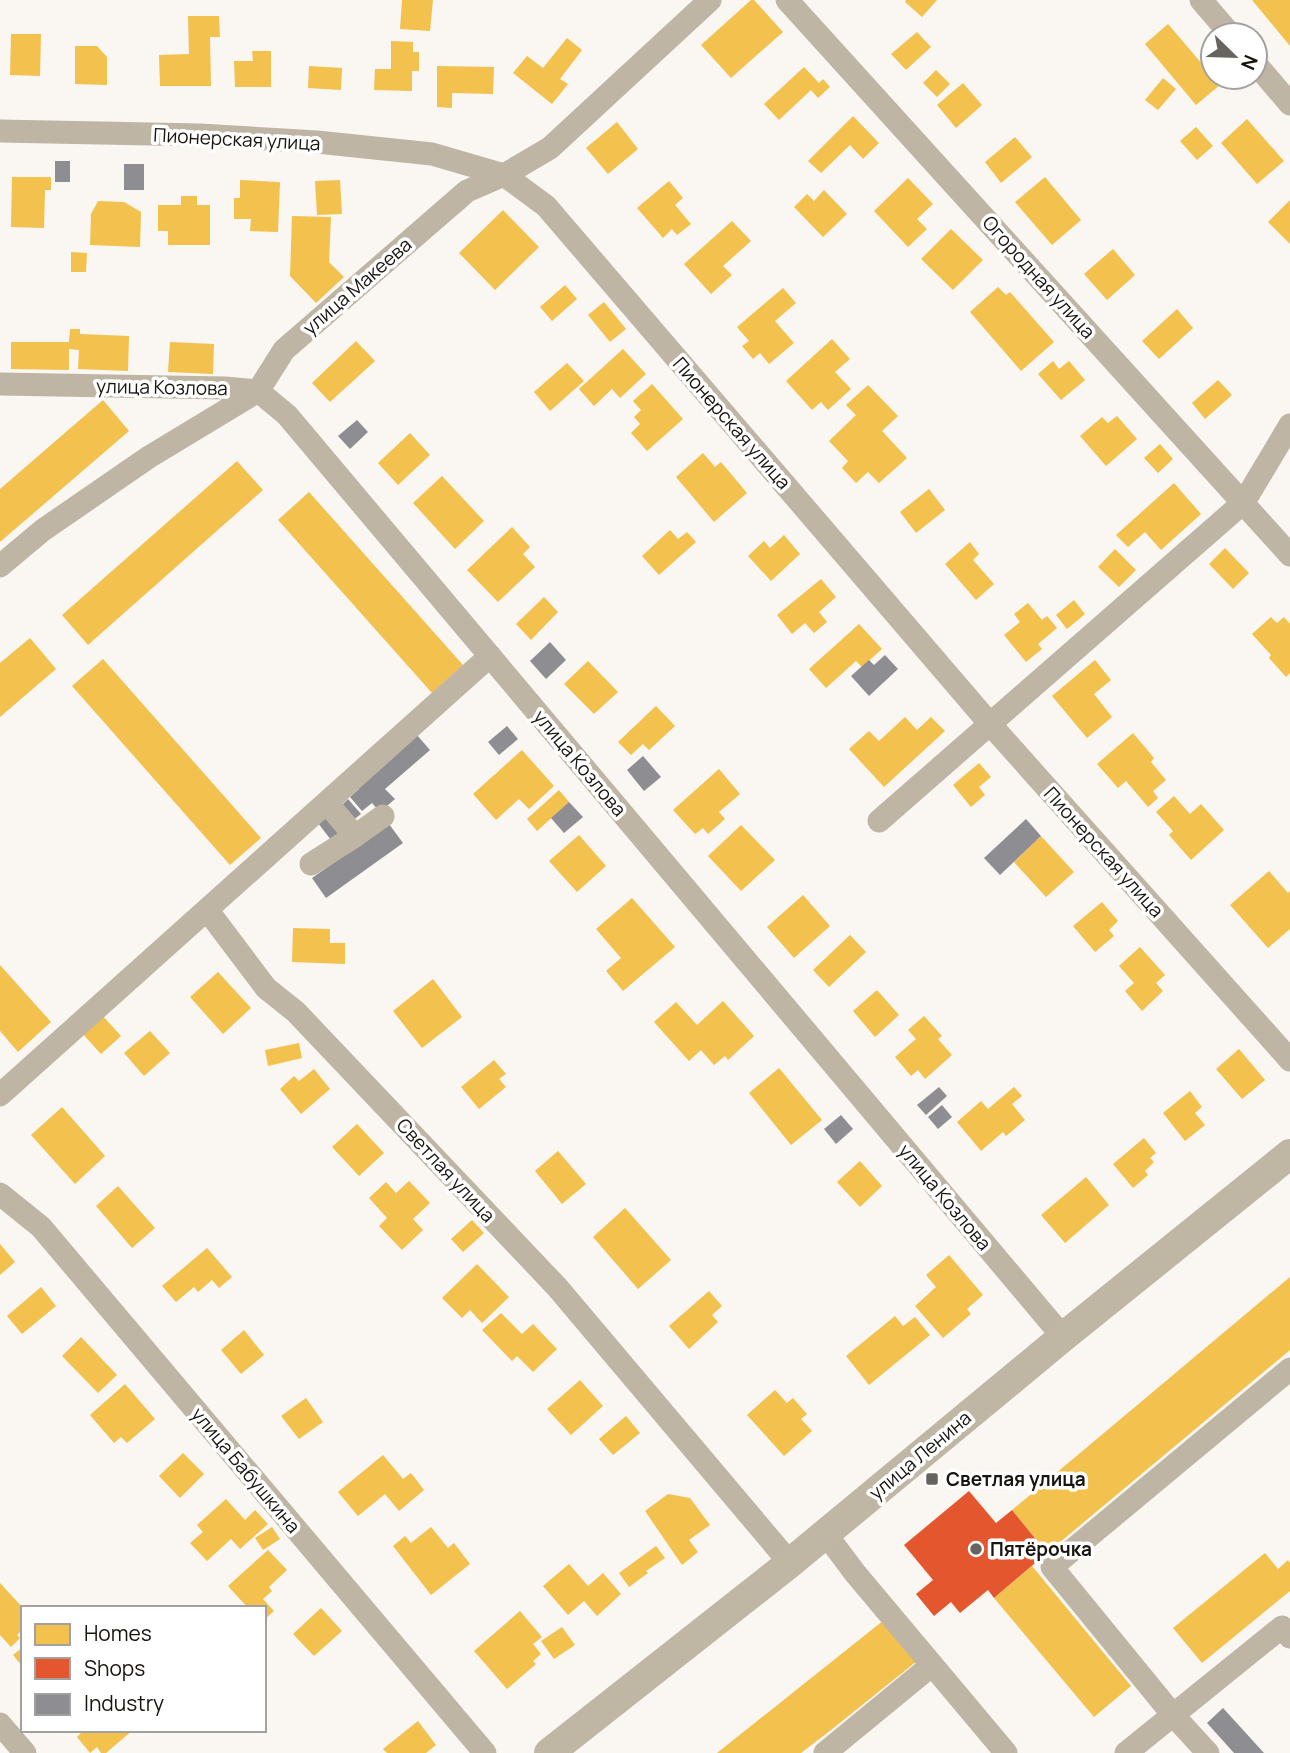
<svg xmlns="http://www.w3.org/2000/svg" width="1290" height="1753" font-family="Manrope,sans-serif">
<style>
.homes{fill:#f2c14e}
.shops{fill:#e4572e}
.industry{fill:#8d8d92}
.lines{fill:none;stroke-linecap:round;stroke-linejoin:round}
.minor{stroke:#bfb5a4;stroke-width:23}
.major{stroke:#bfb6a4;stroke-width:30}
.poi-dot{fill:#67645f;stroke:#fff;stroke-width:2.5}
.labels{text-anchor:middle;stroke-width:7;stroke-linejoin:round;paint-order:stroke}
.street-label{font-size:19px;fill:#181511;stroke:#fff}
.poi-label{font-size:19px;font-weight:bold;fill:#181511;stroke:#fff;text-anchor:start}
</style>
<rect width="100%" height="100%" fill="#faf6f1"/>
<g class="homes">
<polygon points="402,0 433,0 430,31 400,29"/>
<polygon points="751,0 754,0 783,32 731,78 701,45"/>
<polygon points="906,0 937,0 922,17 905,2"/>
<polygon points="1252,0 1290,0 1290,46"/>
<polygon points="188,16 219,16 220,37 210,37 211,86 160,86 159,55 189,54"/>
<polygon points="1168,24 1220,85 1196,105 1145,44"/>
<polygon points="917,32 931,47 906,70 891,54"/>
<polygon points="11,34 41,34 40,76 10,75"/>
<polygon points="567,38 582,50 560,79 568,84 552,104 513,73 527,56 543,68"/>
<polygon points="391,41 413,42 413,52 419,52 419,71 412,71 412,91 374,90 375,69 391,69"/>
<polygon points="75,46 97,46 107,57 107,85 75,84"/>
<polygon points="252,51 271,51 271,87 235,87 234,61 253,61"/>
<polygon points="309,66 342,68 341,90 308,88"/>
<polygon points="437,66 494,67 493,94 452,93 452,108 437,107"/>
<polygon points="804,67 819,83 823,79 830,87 818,98 811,90 779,120 764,104"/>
<polygon points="936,70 950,84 937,97 923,83"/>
<polygon points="1163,78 1176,89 1158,110 1145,100"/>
<polygon points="963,83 982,105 956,128 937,105"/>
<polygon points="853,116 879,143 863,159 850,145 821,173 808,161"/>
<polygon points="1247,119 1284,161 1257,184 1221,143"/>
<polygon points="617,122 638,149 608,174 586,148"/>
<polygon points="1196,127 1213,146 1197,160 1180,141"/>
<polygon points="1015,137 1032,157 1001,183 985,162"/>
<polygon points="12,177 51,177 51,190 45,190 44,228 11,227"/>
<polygon points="1045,177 1081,220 1052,245 1015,202"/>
<polygon points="908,178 933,204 917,219 927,229 908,247 874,211"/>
<polygon points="240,180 280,182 278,232 250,231 251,219 234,219 234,198 240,198"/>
<polygon points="340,180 342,214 317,215 315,181"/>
<polygon points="669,181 683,198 675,205 691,224 677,235 672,229 663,238 637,208"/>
<polygon points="824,190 847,214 823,237 794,207 807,194 814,201"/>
<polygon points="181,196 197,196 197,205 210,205 210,245 168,245 168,231 158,231 158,205 181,205"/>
<polygon points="1290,200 1290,244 1268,222"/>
<polygon points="98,201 124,202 141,212 140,247 90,245 91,214"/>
<polygon points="503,210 539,247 495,290 459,253"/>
<polygon points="292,216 331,217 329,262 344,277 316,303 290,276"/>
<polygon points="732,221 751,241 723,266 732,275 711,294 684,264"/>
<polygon points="951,229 983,260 953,290 921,259"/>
<polygon points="1113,249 1135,275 1107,300 1084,274"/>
<polygon points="71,252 87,253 86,272 71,272"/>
<polygon points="565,285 577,299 552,321 540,307"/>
<polygon points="998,287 1006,295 1010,292 1054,342 1021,371 970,312"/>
<polygon points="783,288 796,303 775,321 794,343 769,364 760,353 753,359 742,346 749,341 737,327"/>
<polygon points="604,302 626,329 610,342 588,315"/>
<polygon points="1177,309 1193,328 1159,359 1142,341"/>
<polygon points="70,329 80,329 80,334 129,336 128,371 78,369 79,350 69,349 69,370 11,369 11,342 69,342"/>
<polygon points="832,339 850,359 835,372 851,389 828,410 821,402 812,410 786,381"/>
<polygon points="356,341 375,361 330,402 312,383"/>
<polygon points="170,342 214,344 213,374 168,372"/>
<polygon points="623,349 646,374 620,398 612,389 594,406 579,389"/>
<polygon points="1053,361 1059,369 1069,361 1085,380 1061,400 1038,374"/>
<polygon points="567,363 584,381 550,411 534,392"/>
<polygon points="1218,380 1232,395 1205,419 1192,403"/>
<polygon points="652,384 683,419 647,451 631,433 640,424 634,417 641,410 633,401"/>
<polygon points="868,385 898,416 882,431 907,458 879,483 868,472 856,483 842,468 848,461 829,441 856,415 846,405"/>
<polygon points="103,400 129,431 0,542 0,489"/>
<polygon points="1117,416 1137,439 1106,466 1080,436 1102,417 1108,423"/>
<polygon points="410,433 430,455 398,485 378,463"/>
<polygon points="1160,444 1173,459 1158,473 1144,458"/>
<polygon points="703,453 715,467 721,462 747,493 714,522 676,477"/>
<polygon points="237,461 263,490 88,645 62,615"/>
<polygon points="442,476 484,521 455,549 413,503"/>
<polygon points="1174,483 1201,514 1161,550 1145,532 1128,547 1116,535"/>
<polygon points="929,489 945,510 916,533 900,512"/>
<polygon points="309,492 463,665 432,693 278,520"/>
<polygon points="512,527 530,547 523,554 535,567 498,602 467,570"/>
<polygon points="670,530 678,539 687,532 696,542 659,575 642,556"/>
<polygon points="784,535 800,554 771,581 748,556 764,541 770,548"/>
<polygon points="970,542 979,554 973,560 994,584 976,600 945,564"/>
<polygon points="1225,548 1249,573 1233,589 1209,564"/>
<polygon points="1115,549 1136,570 1119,587 1098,567"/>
<polygon points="821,579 836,597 819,612 827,622 814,633 805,623 792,634 777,615"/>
<polygon points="544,597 558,612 531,640 516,624"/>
<polygon points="1074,600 1085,614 1067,629 1056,615"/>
<polygon points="1028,603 1042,620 1047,616 1057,628 1038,644 1042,649 1026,662 1004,635 1020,622 1014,614"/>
<polygon points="1271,617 1277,623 1284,617 1290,624 1290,673 1286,677 1269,658 1271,655 1252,634"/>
<polygon points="859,624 882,649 862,667 856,661 826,688 809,669"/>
<polygon points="30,638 56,669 0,717 0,663"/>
<polygon points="103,659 261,838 230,865 72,686"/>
<polygon points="1095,660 1111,680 1094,694 1112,717 1087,738 1052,696"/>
<polygon points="588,661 618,692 594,714 564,684"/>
<polygon points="656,706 675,726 649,750 643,744 631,755 618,742"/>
<polygon points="905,717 917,730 931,717 945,731 884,787 849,749 869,731 879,741"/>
<polygon points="1133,733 1154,758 1151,762 1166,780 1153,791 1158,798 1148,807 1126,781 1118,788 1097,764"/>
<polygon points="522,750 554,786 529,809 519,799 496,820 473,794"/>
<polygon points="979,763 991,777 979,787 985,795 971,807 953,785"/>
<polygon points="719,769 740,794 719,812 725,819 708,834 703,828 695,834 673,810"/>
<polygon points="559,790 569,802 537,831 527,819"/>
<polygon points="1174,796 1190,814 1201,804 1224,830 1191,860 1169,835 1173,831 1156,812"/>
<polygon points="741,825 775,860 741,891 708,856"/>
<polygon points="579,835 606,866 577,892 549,861"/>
<polygon points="1041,836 1074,872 1046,897 1014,862"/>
<polygon points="1269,871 1288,893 1290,891 1290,929 1268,948 1230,905"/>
<polygon points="803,895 830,926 794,958 767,927"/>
<polygon points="632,898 675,947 623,991 606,971 621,958 596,929"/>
<polygon points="1102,902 1118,921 1109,930 1114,936 1095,952 1073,926"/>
<polygon points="293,928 330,929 330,943 345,943 345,964 292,962"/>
<polygon points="850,935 866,952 829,987 813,970"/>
<polygon points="1140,947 1165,975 1156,983 1163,991 1142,1011 1125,991 1134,983 1119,966"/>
<polygon points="0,965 51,1022 18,1052 0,1031"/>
<polygon points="218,972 251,1008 223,1034 190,997"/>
<polygon points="433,979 462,1017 422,1048 393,1011"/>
<polygon points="877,990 899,1015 875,1037 853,1011"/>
<polygon points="723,1001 754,1036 728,1060 725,1056 714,1065 701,1050 689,1061 654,1022 676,1002 697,1025"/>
<polygon points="102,1015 121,1036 101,1054 81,1032"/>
<polygon points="924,1016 942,1036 938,1039 952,1055 925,1079 918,1070 911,1076 895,1057 916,1039 908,1030"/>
<polygon points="150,1031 170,1053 144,1076 124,1053"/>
<polygon points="299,1043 302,1058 268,1066 265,1050"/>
<polygon points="1239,1049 1265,1080 1242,1099 1216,1069"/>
<polygon points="494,1060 506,1074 499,1079 506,1087 479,1109 461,1087"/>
<polygon points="779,1068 822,1120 791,1145 749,1093"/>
<polygon points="314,1069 330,1089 301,1114 280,1089 294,1076 299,1081"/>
<polygon points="1014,1087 1022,1096 1012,1104 1025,1120 1006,1136 1003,1132 981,1151 957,1122 981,1101 988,1109"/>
<polygon points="1190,1091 1202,1107 1195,1113 1205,1125 1185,1141 1163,1113"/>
<polygon points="62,1107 105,1156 75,1184 31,1135"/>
<polygon points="357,1124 384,1153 359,1176 332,1147"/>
<polygon points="1144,1138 1156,1153 1150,1158 1154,1162 1145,1171 1148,1175 1133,1188 1113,1164"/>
<polygon points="558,1151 586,1184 562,1204 535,1171"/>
<polygon points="860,1161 882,1186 860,1207 837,1182"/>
<polygon points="1086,1177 1109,1205 1065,1243 1041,1215"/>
<polygon points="409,1181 430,1203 413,1219 423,1230 402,1250 379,1226 387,1218 369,1198 386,1182 396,1193"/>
<polygon points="118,1186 155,1228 132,1248 96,1206"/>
<polygon points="625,1208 671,1260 638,1289 593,1237"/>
<polygon points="472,1220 484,1233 463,1252 451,1239"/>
<polygon points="0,1244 15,1262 0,1275"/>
<polygon points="207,1248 232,1277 219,1288 212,1280 198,1292 194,1287 176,1302 162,1286"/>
<polygon points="949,1255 983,1295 967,1309 971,1314 943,1338 915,1306 936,1287 926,1275"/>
<polygon points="477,1264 509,1297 482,1323 470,1310 462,1318 442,1298"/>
<polygon points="1290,1277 1290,1350 1047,1553 1012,1510"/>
<polygon points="41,1287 56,1306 22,1334 7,1316"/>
<polygon points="709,1291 722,1306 712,1315 718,1322 689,1349 669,1326"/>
<polygon points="501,1313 522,1334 533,1324 557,1349 533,1372 517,1356 512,1361 482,1330"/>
<polygon points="895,1316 903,1326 915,1317 930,1335 869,1385 846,1356"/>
<polygon points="244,1330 264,1355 241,1374 221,1350"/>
<polygon points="81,1337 117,1375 98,1393 62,1356"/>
<polygon points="580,1380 603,1406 571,1435 547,1409"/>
<polygon points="125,1384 155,1419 127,1443 121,1437 114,1443 90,1415"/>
<polygon points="775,1390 787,1403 793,1398 807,1414 801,1419 812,1431 784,1456 747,1415"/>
<polygon points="306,1398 323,1422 299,1439 281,1416"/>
<polygon points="626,1416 640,1433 613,1455 599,1439"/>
<polygon points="183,1453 204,1474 180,1498 159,1476"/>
<polygon points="383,1455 403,1479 411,1473 424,1490 399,1511 385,1494 358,1516 338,1492"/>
<polygon points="668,1494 690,1498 710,1525 689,1540 698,1552 682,1565 645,1511"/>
<polygon points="226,1499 245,1520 255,1510 268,1524 240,1549 231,1539 207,1561 190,1543 203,1532 197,1525"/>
<polygon points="272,1527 280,1539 263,1550 255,1538"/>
<polygon points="431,1527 448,1548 454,1543 470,1564 431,1595 393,1546 405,1536 411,1543"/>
<polygon points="656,1546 665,1558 646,1571 648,1573 629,1587 619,1573"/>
<polygon points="268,1550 287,1570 269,1587 272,1591 263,1599 274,1611 264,1620 264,1608 248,1608 228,1586"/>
<polygon points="1265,1553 1278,1569 1288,1560 1290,1563 1290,1591 1202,1663 1173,1628"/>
<polygon points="569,1564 588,1586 603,1573 621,1594 597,1616 584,1601 568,1615 543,1586"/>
<polygon points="1032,1566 1131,1686 1094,1717 994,1598"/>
<polygon points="0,1583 23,1608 23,1629 17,1635 20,1638 11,1647 0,1635"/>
<polygon points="321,1608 342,1631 314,1656 293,1634"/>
<polygon points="520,1611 542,1637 533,1644 541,1654 533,1661 536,1664 507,1689 474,1651"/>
<polygon points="884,1620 917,1661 831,1730 801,1753 717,1753"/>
<polygon points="562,1627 575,1645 554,1659 541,1641"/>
<polygon points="23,1647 23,1667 13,1655"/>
<polygon points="418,1721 436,1745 426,1753 387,1753 383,1749"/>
<polygon points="78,1730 133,1730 106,1753 101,1753 97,1747 90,1753 77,1737 81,1733"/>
</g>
<polygon class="shops" points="969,1491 996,1523 1012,1510 1047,1553 994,1598 988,1590 960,1613 951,1602 934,1616 916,1594 933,1580 904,1545"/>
<g class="industry">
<rect x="55" y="161" width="15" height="21"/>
<rect x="124" y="164" width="20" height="26"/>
<polygon points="357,420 368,432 350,449 338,436"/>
<polygon points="550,642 566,660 546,679 530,661"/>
<polygon points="885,655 898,669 869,696 851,676 869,660 874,665"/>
<polygon points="507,726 518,739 499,755 488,742"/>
<polygon points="416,734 430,750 385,789 395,799 380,812 372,803 362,811 350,797 359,789 357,786"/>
<polygon points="643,756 661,777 644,791 627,770"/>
<polygon points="348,799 361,814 352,821 340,807"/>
<polygon points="569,802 583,817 564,833 551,818"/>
<polygon points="328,815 341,831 331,840 318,823"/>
<polygon points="1026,819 1041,836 1000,875 984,858"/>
<polygon points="389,824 403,843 326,898 312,878"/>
<polygon points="939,1087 947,1096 926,1115 917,1105"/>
<polygon points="942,1105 952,1117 938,1129 928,1117"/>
<polygon points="841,1115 853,1129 836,1144 824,1129"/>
<polygon points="1223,1708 1264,1753 1234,1753 1207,1723"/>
</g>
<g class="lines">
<g class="minor">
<polyline points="787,0 1290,555"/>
<polyline points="1201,0 1231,35"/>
<polyline points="1255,63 1290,104"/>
<polyline points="0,131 200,135 317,142 432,154 504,175 546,206 990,724 1290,1060"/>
<polyline points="0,384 225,388 258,391 287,415 1063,1337"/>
<polyline points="0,566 43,530 149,457 258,391 284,350 467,191 504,175 550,148 710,0"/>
<polyline points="327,803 355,836 383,816"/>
<polyline points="879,821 1244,502 1290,425"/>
<polyline points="311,864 355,836"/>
<polyline points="208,911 266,988 296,1012 557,1287 790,1563"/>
<polyline points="0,1095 490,656"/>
<polyline points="0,1194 41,1227 485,1753"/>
<polyline points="825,1533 855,1573 1006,1753"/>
<polyline points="0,1724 25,1753"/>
<polyline points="825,1753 932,1665"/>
<polyline points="1126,1753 1282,1627 1290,1637"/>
<polyline points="1208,1753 1173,1715 1052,1567 1290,1369"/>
</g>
<polyline class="major" points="549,1753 790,1563 1063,1337 1290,1154"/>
</g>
<g class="poi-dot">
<rect x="925" y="1472" width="14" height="14" rx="3.5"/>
<circle cx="976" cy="1549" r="7"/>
</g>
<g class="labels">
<g class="street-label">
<text transform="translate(237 139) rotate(3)" y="7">Пионерская улица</text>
<text transform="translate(1039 277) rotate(48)" y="7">Огородная улица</text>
<text transform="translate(357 286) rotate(-41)" y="7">улица Макеева</text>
<text transform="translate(162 387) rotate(1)" y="7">улица Козлова</text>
<text transform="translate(732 423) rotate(49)" y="7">Пионерская улица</text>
<text transform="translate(580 763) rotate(50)" y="7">улица Козлова</text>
<text transform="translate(1104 852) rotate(48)" y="7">Пионерская улица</text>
<text transform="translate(446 1170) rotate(47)" y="7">Светлая улица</text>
<text transform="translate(945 1197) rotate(50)" y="7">улица Козлова</text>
<text transform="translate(920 1455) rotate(-40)" y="7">улица Ленина</text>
<text transform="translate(246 1470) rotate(50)" y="7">улица Бабушкина</text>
</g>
<g class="poi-label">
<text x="946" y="1486">Светлая улица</text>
<text x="990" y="1556">Пятёрочка</text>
</g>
</g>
<rect x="21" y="1606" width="245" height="126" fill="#ffffff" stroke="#a3a1a0" stroke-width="2"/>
<rect x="35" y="1624" width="35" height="21" fill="#f2c14e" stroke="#a3a1a0" stroke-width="2"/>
<text x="84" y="1641" font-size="21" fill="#181511">Homes</text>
<rect x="35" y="1658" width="35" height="21" fill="#e4572e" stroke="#a3a1a0" stroke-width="2"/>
<text x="84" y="1676" font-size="21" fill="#181511">Shops</text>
<rect x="35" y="1694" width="35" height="21" fill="#8d8d92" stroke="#a3a1a0" stroke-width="2"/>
<text x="84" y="1711" font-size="21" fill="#181511">Industry</text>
<g transform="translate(1234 56) rotate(113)"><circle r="33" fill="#ffffff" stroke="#a3a1a0" stroke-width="2"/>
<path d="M0-5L12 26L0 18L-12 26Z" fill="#67645f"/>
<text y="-10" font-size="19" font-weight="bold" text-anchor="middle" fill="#181511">N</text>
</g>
</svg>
